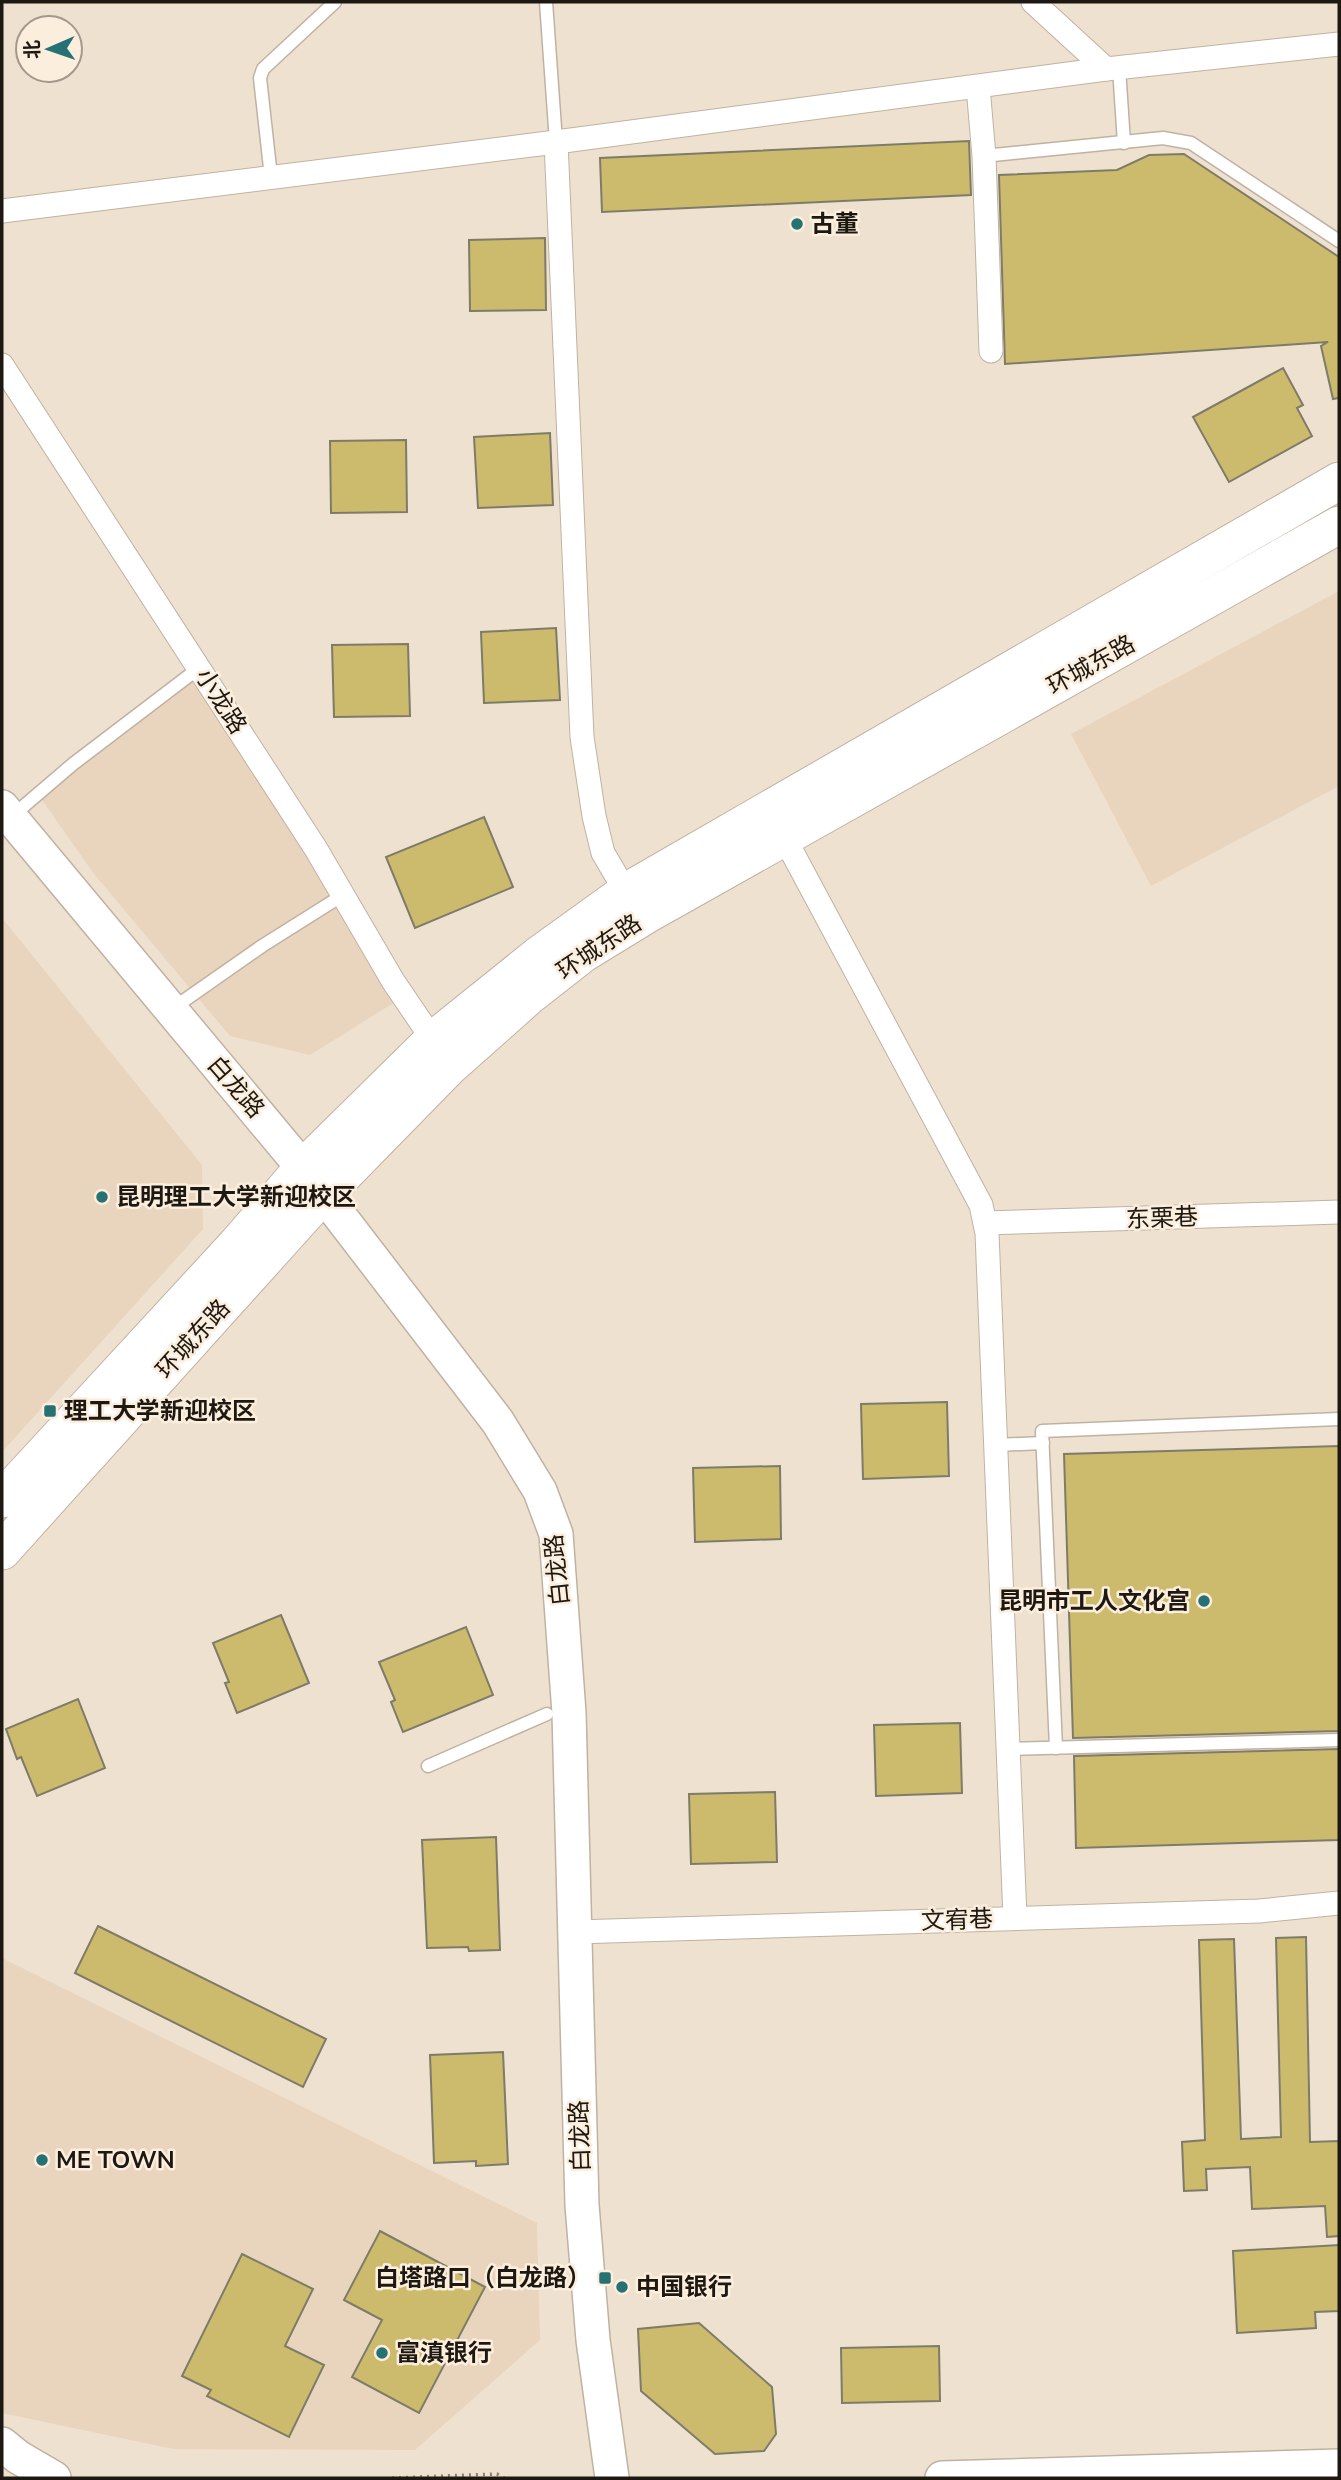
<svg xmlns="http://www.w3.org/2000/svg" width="1341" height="2480" font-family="'Nunito Sans','Noto Sans SC',sans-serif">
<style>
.built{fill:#e9d5be}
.building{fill:#cdbb6d;stroke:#7f7b69;stroke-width:2}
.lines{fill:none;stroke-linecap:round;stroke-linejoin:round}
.service-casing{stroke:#c0b2a2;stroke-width:15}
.minor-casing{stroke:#c0b2a2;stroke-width:25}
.secondary-casing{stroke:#c0b2a2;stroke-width:36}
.primary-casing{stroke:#c0b2a2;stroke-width:39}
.path{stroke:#8a8175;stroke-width:3.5;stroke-dasharray:2 5;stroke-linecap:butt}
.service{stroke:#fff;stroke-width:12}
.minor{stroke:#fff;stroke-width:23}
.secondary{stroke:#fff;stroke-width:33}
.primary{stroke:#fff;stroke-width:37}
.poi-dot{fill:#267173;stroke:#fceedd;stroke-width:2.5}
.labels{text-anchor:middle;stroke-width:5;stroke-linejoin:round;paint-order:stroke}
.poi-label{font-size:24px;font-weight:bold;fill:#1d1812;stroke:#fceedd;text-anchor:start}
.street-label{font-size:24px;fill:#1d1812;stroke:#fceedd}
</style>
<rect width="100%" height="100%" fill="#efe1d0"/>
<g class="built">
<polygon points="1339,591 1339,786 1151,886 1071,734"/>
<polygon points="193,668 400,999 310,1055 230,1036 94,874 35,790"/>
<polygon points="2,918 202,1165 203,1229 2,1452"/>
<polygon points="2,1958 537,2223 540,2340 415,2450 173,2449 2,2413"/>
</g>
<g class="building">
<polygon points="969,141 971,195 602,212 600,158"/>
<polygon points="1184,154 1339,257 1339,398 1333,399 1321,346 1328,342 1005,364 999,175 1117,170 1149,155"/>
<polygon points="545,238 546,310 470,311 469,240"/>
<polygon points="1283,368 1303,405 1297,408 1312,436 1229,482 1193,417"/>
<polygon points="550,433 553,505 478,508 474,437"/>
<polygon points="406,440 407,512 331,513 330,441"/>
<polygon points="556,628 560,700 484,703 481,632"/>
<polygon points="408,644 410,716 334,717 332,645"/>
<polygon points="484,817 513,887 415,928 386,857"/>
<polygon points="947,1402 949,1476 863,1479 861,1404"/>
<polygon points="1339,1446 1339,1731 1073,1738 1064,1454"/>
<polygon points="780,1466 781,1539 695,1542 693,1468"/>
<polygon points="281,1615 309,1683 237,1713 225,1683 229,1682 213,1643"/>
<polygon points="466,1627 493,1695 403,1732 391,1702 395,1700 379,1662"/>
<polygon points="78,1699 105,1768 37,1796 21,1757 17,1759 6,1729"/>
<polygon points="960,1723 962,1793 876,1796 874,1725"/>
<polygon points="1339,1749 1339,1840 1076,1848 1074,1756"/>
<polygon points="775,1792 777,1862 691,1864 689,1794"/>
<polygon points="496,1837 500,1950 469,1951 468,1947 427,1948 422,1840"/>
<polygon points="98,1926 326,2039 303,2087 75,1973"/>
<polygon points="1306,1937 1310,2142 1339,2141 1339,2236 1327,2237 1325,2206 1252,2209 1250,2167 1206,2169 1207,2190 1184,2191 1182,2142 1205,2140 1199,1940 1234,1939 1241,2139 1281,2137 1276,1938"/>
<polygon points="503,2052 508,2164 476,2166 476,2161 434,2163 430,2055"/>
<polygon points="380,2231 485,2287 419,2413 352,2377 382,2320 344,2300"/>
<polygon points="1339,2245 1339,2311 1315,2312 1316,2328 1237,2333 1233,2251"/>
<polygon points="242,2254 313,2289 285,2346 324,2365 289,2437 207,2396 211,2390 182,2376"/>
<polygon points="699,2323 772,2387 776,2434 764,2451 715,2454 641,2391 638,2329"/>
<polygon points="939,2346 940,2401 842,2403 841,2348"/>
</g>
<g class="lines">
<g class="service-casing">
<g id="service">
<polyline points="546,2 556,142"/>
<polyline points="1119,68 1124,143"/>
<polyline points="984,156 1163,138 1191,143 1339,241"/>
<polyline points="271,177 260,78 263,69 335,2"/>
<polyline points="11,817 73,764 199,668"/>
<polyline points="172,1009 262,946 343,895"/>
<polyline points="996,1445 1043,1443"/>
<polyline points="1056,1748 1042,1431 1339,1419"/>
<polyline points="1008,1749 1339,1740"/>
<polyline points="428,1766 547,1714"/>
</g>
</g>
<g class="minor-casing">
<g id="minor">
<polyline points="1033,2 1106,69"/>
<polyline points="978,87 984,156 991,351"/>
<polyline points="556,142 582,737 594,816 603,853 626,892"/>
<polyline points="2,211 556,142 1106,69 1339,44"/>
<polyline points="2,365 316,849 393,981 433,1040"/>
<polyline points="784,837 981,1205 987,1233 1015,1918"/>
<polyline points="985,1223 1339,1212"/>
<polyline points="575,1932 1259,1911 1339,1903"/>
</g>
</g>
<g class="secondary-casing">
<g id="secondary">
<polyline points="2,807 303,1168 498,1422 540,1491 556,1534 569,1713 582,2205 593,2340 612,2478"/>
<polyline points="2,2444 18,2457 54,2478"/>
<polyline points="942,2478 1339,2466"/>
</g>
</g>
<g class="primary-casing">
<g id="primary">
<polyline points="2,1499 237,1244 303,1168 433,1040 540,954 626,892 1339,481"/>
<polyline points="2,1551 309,1210 448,1068 529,996 584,953 646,915 1339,525"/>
</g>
</g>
<polyline class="path" points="392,2478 497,2474 504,2478"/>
<use href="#service" class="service"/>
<use href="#minor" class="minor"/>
<use href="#secondary" class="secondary"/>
<use href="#primary" class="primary"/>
</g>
<g class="poi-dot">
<circle cx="797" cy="224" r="7"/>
<circle cx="102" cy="1197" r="7"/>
<rect x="43" y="1404" width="14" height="14" rx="3.5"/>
<circle cx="1204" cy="1601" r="7"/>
<circle cx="42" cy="2160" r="7"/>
<rect x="598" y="2271" width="14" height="14" rx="3.5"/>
<circle cx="622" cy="2287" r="7"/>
<circle cx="382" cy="2353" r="7"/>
</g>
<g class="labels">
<g class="poi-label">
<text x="811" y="232">古董</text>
<text x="116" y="1205">昆明理工大学新迎校区</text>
<text x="64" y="1419">理工大学新迎校区</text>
<text x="1190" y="1609" text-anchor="end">昆明市工人文化宫</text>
<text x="56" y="2168">ME TOWN</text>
<text x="591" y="2286" text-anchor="end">白塔路口（白龙路）</text>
<text x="636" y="2295">中国银行</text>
<text x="396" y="2361">富滇银行</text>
</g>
<g class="street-label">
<text transform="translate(1091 665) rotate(-29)" y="8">环城东路</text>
<text transform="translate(221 701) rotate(57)" y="8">小龙路</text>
<text transform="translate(599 947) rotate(-34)" y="8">环城东路</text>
<text transform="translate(236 1087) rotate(49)" y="8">白龙路</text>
<text transform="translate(1162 1218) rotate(-2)" y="8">东栗巷</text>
<text transform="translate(193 1339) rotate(-48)" y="8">环城东路</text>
<text transform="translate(557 1570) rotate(-96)" y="8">白龙路</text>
<text transform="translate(957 1920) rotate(-2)" y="8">文宥巷</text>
<text transform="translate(580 2136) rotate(-92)" y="8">白龙路</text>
</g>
</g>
<rect width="1341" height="2480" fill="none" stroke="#1d1812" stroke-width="7"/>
<g transform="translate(49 49) rotate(268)"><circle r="33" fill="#fceedd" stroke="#a3988c" stroke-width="2"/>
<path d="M0-5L12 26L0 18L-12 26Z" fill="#267173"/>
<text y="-10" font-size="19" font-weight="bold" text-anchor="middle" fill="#1d1812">北</text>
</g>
</svg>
